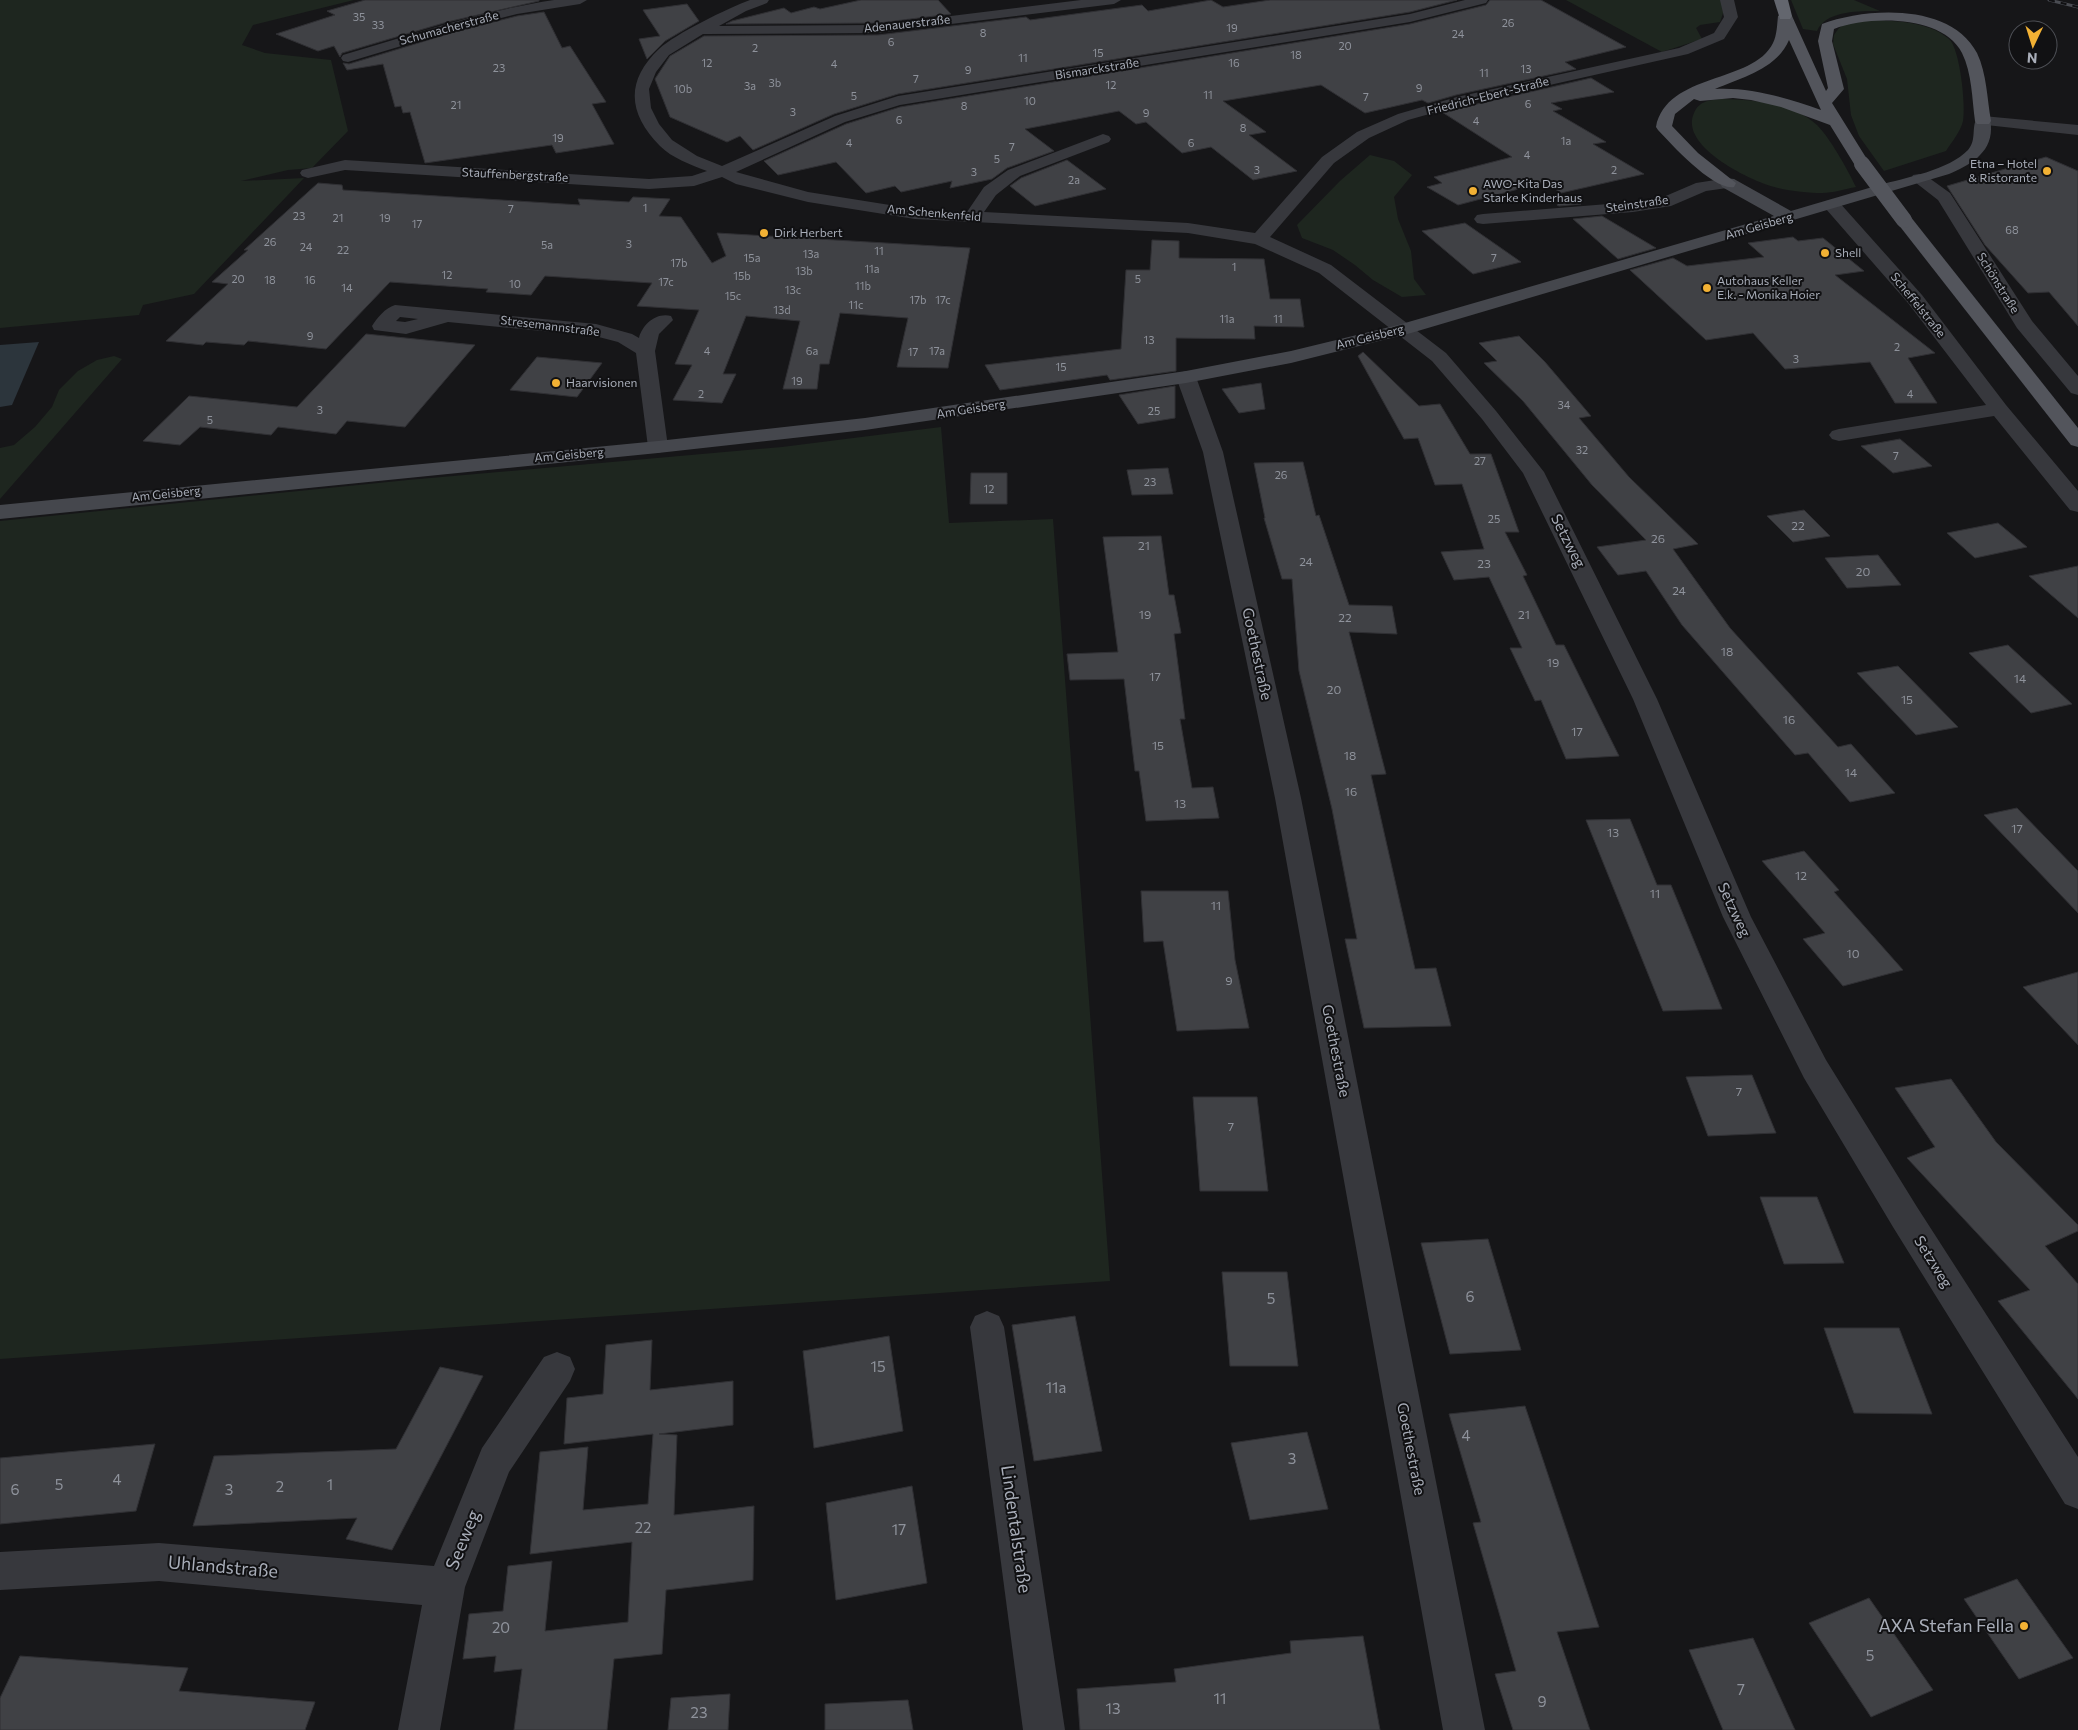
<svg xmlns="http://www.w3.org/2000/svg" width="2078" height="1730" font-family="Commissioner,sans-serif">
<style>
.green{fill:#1e261f}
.water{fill:#2c353c}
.building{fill:#404145;stroke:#303034}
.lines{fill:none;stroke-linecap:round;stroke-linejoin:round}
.street{fill:#37383d;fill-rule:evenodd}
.secondary{fill:#45474d;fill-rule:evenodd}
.primary{fill:#53555c;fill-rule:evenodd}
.highway{fill:#63666e;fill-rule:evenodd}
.rail-casing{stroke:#4a4c52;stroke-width:3}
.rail{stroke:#111113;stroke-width:2;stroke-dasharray:6;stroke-linecap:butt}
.primary-bridge{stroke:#53555c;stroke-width:16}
.poi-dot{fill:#f2b134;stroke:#111113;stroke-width:2}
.labels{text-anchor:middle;stroke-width:4;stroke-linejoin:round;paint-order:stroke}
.far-number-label{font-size:11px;fill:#8e929b}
.far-street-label{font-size:12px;fill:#a8adb8;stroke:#111113}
.far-poi-label{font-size:12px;fill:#a8adb8;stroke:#111113;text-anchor:start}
.number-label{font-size:12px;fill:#8e929b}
.street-label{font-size:15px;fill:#a8adb8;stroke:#111113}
.near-number-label{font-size:15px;fill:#8e929b}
.near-street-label{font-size:18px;fill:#a8adb8;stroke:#111113}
.near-poi-label{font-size:18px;fill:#a8adb8;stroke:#111113;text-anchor:end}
</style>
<rect width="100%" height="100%" fill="#161618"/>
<g class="green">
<polygon points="0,0 354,0 253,25 242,45 265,53 331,60 348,131 312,168 288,170 241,181 304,178 194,294 143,305 139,315 0,328"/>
<polygon points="1566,0 1721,0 1724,10 1720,22 1700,25 1696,28 1702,39 1662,52"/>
<path d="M1791 0H1854L1880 11C1861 11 1826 10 1817 31L1803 29Z"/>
<path d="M1864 20C1892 21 1927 20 1949 39 1960 48 1966 107 1963 121 1961 131 1951 143 1946 151L1884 171 1859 136 1851 115 1847 79 1833 44 1834 35 1839 28 1848 22Z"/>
<path d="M1722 99C1753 100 1792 102 1817 125 1830 138 1848 170 1856 187 1845 189 1833 193 1822 193 1804 193 1779 190 1762 183 1739 174 1680 144 1694 113 1699 101 1709 100 1722 99Z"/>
<polygon points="1370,155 1394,161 1412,175 1394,197 1398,219 1411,251 1414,279 1426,295 1402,297 1373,280 1355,265 1333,250 1302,238 1297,225 1340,181"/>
<polygon points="114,356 122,359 0,499 0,448 14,445 35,427 52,407 59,390 78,371 97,360"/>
<polygon points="941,427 949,523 1053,519 1110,1281 0,1359 0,521 408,480 782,447"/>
</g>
<polygon class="water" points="39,342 12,405 0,407 0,345"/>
<g class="building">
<polygon points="365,0 539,0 539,1 447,22 342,53 340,57 334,46 318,51 276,34 335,15 327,11"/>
<polygon points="861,0 938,0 951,14 878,23 726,24 732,21 784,8 791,13 814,7 820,9"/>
<polygon points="1211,0 1223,7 1270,0 1457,0 1410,12 898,94 834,114 753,150 740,136 727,142 670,117 655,79 670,56 704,36 878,35 1026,17 1030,20 1142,5 1148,11"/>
<polygon points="1490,0 1541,0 1626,47 1565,62 1576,69 1456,95 1428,103 1422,100 1365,113 1321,85 1223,101 1266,132 1249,135 1297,171 1253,180 1211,147 1182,153 1146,122 1136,124 1119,111 1025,129 1054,151 1007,168 992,179 950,188 952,181 901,192 895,186 866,193 836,162 778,175 764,161 846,124 900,107 1410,24 1486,5"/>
<polygon points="687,4 699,21 665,41 647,59 639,39 660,36 643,10"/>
<polygon points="544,12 562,48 570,46 606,102 592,104 614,144 556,153 552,145 425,163 410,112 403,113 401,106 395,107 383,64 347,70 343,63 349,64 458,31 517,16"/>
<polygon points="1591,78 1614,92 1551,103 1562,109 1553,111 1606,142 1593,144 1644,174 1561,193 1545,182 1458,205 1427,187 1442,183 1434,177 1512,157 1442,112"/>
<polygon points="2046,157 2078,171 2078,326 2049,292 2028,293 1985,245 1947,186"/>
<polygon points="1067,160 1106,189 1035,206 1010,186 1021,178"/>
<polygon points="318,183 342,185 343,190 580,205 578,199 629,202 633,197 670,199 659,216 681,217 712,263 726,256 717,233 970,248 948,368 897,367 908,318 840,313 829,364 820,364 817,389 783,389 800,321 746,316 723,374 736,374 722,403 673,400 692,365 675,364 699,310 637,306 652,283 545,276 531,295 486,292 488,289 390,282 326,349 248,341 244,345 206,342 203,345 166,341 228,284 212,282 248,250 244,250"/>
<polygon points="1564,195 1581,204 1559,206 1557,205"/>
<polygon points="1602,216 1656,248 1618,259 1573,219"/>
<polygon points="1465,223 1521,262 1473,274 1422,231"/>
<polygon points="1793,237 1798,241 1823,238 1864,271 1835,275 1935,353 1908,358 1937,403 1895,403 1870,362 1785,369 1753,333 1706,340 1630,270 1673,258 1687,266 1764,257 1748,243"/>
<polygon points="1152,240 1179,241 1179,258 1264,259 1270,299 1300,299 1304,327 1254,326 1255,339 1176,338 1176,371 1110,380 1107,375 1000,390 985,365 1121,349 1126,270 1150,270"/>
<polygon points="366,334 475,345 405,427 347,421 336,434 278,427 271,435 200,427 180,445 143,441 189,396 297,407"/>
<polygon points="1519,336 1545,362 1591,416 1579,418 1629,477 1698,544 1673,549 1730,628 1838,747 1851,744 1895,793 1850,802 1808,753 1795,755 1682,625 1646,571 1618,575 1597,547 1646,540 1592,485 1523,401 1484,363 1497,361 1479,343"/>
<polygon points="1363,352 1419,406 1440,404 1470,454 1491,454 1519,532 1505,532 1527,575 1523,576 1556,645 1564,645 1619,756 1566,759 1541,700 1535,701 1510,648 1522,648 1489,577 1454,580 1441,552 1484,549 1462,484 1435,485 1418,438 1404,439 1358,356"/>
<polygon points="537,357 602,363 577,397 510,390"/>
<polygon points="1261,383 1265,409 1239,413 1222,389"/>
<polygon points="1175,386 1175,418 1138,424 1119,395"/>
<polygon points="1900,439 1932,466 1893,473 1861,446"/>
<polygon points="1303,462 1316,516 1319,515 1349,605 1392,606 1397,634 1349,632 1386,774 1371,775 1415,969 1436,968 1451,1026 1364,1028 1345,939 1357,939 1332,809 1299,671 1292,579 1282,579 1264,518 1265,518 1254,463"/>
<polygon points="1168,468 1173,494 1132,495 1127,470"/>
<polygon points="971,473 1007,473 1007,504 970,504"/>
<polygon points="1804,510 1830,536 1793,542 1767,516"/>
<polygon points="1998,523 2027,547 1975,558 1947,533"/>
<polygon points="1161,536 1169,595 1174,595 1181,633 1174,634 1185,719 1180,719 1192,788 1213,787 1219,818 1146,821 1139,771 1135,771 1124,679 1070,680 1067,654 1118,652 1103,537"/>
<polygon points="1878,555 1901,585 1847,588 1825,558"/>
<polygon points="2078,566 2078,618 2029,576"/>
<polygon points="2008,645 2072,704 2031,713 1969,653"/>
<polygon points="1898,666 1958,727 1916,735 1857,673"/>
<polygon points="2017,808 2078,871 2078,913 1984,815"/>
<polygon points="1630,819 1657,885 1671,885 1722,1009 1663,1011 1586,820"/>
<polygon points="1804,851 1839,890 1834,892 1903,970 1843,986 1803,939 1825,933 1762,861"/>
<polygon points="1141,891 1228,891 1235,960 1249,1028 1177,1031 1163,941 1144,942"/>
<polygon points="2078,972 2078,1045 2023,987"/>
<polygon points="1752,1075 1776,1133 1708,1136 1686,1077"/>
<polygon points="1951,1079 1996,1142 2078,1225 2078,1231 2045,1246 2078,1284 2078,1399 1998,1301 2030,1290 1907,1158 1935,1147 1895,1088"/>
<polygon points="1193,1097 1257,1097 1268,1191 1200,1191"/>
<polygon points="1760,1197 1817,1197 1844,1263 1784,1264"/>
<polygon points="1488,1239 1521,1350 1450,1354 1421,1243"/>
<polygon points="1222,1272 1287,1272 1298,1366 1230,1366"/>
<polygon points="1075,1316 1102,1451 1034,1461 1012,1325"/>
<polygon points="1824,1328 1899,1328 1932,1414 1854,1413"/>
<polygon points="889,1336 903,1431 814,1448 803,1351"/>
<polygon points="652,1340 650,1390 733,1381 733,1425 659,1434 677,1435 674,1515 754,1506 753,1580 666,1590 662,1654 614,1659 607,1730 514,1730 522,1669 494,1672 496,1656 463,1659 469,1614 503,1611 508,1566 552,1561 545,1631 628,1622 632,1542 530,1554 540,1452 588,1447 583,1510 648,1504 653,1434 564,1444 567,1398 603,1394 606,1345"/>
<polygon points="440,1367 483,1376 392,1550 346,1539 357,1518 193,1526 214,1456 396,1449"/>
<polygon points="1525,1406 1599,1627 1557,1632 1590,1730 1513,1730 1495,1674 1516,1671 1473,1523 1481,1522 1449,1414"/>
<polygon points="1307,1432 1328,1509 1250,1520 1231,1443"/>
<polygon points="155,1444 136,1511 0,1524 0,1458"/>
<polygon points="912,1486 927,1583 836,1600 826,1503"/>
<polygon points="2017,1579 2073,1658 2019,1679 1964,1599"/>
<polygon points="1869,1598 1933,1690 1871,1717 1809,1623"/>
<polygon points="1363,1636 1380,1730 1080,1730 1077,1689 1176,1682 1174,1669 1291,1653 1290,1641"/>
<polygon points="1753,1638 1795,1730 1723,1730 1689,1650"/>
<polygon points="20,1656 188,1668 179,1691 315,1702 305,1730 0,1730 0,1698"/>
<polygon points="730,1694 728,1730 668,1730 671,1698"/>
<polygon points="908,1700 913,1730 825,1730 825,1704"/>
</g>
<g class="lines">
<g class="street">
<path d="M554 0H587L580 4 517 14 458 29 348 62 343 61 341 58 343 55C413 34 482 11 554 0Z"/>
<path d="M750 0H769L767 3 746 11 719 26 878 25 1081 0H1121L1114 4 878 33 703 34 669 55 656 72 649 89 651 108 659 124 672 140 697 156 722 166 835 116 898 96 1410 14 1465 0H1488L1486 3 1410 22 900 105 845 122 736 172 808 192 915 209 967 212 984 187 1008 170 1103 134 1109 136 1111 139 1109 142 1020 176 996 195 984 212 1188 223 1255 233 1322 157 1357 132 1398 114 1457 97 1679 48 1714 33 1724 17 1720 0H1734L1738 17 1724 39 1688 54 1465 104 1408 120 1369 138 1334 163 1270 237 1331 265 1446 353 1496 411 1544 472 1657 699 1751 917 1826 1060 1917 1207 2078 1457V1509L2065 1504 1893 1227 1804 1078 1723 917 1633 699 1523 473 1482 419 1432 361 1319 273 1255 244 1188 233 915 219 808 202 736 184 722 177 694 186 649 189 345 170 308 178 302 176 300 173 302 170 345 160 649 179 692 176 707 171C691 165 672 158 660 146 628 114 625 81 659 49 675 34 728 8 750 0Z"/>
<polygon points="1983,116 2078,125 2078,135 1977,124 1975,121 1977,118"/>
<polygon points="1919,174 1925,175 1950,193 2032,321 2078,376 2078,395 2071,393 2017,328 1938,200 1911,179 1913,175"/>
<polygon points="1728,178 1734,179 1736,183 1734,187 1706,191 1671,206 1633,212 1483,224 1477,223 1474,219 1477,215 1483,214 1633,202 1661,198 1696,183"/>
<polygon points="1832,200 1838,201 1922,295 2006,405 2078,491 2078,512 2070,510 1994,416 1839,441 1832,439 1829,435 1832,431 1839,429 1986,405 1908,303 1826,209 1824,205 1826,201"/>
<path d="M395 305 596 324 632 334 639 338C642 325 656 312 671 316L673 320 659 334 655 351 668 447 665 451 658 453 651 451 648 447 636 353 618 342 595 336 448 322 406 334 374 330 372 326C377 318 385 308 395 305ZM400 317 418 319 405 322 396 321Z"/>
<polygon points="1186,371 1193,373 1196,377 1223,452 1301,798 1485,1730 1443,1730 1275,798 1203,452 1176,377 1179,373"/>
<polygon points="987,1311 999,1316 1004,1327 1065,1730 1023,1730 970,1327 975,1316"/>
<polygon points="557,1352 570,1357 575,1369 570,1381 509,1472 465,1587 440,1730 398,1730 422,1605 159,1581 0,1590 0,1552 159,1543 434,1566 482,1448 544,1357"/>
</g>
<path class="secondary" d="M1983 116 1989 118C1991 122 1991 124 1991 129 1991 154 1968 166 1949 174L1411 333 1291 363 1186 383 865 430 658 453 0 519V505L658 441 865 418 1186 371 1291 351 1398 325 1774 216 1722 187 1720 183 1722 179H1734L1791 211C1820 202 1850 194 1879 185 1905 178 1949 170 1968 150 1977 140 1971 127 1977 118Z"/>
<g class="primary">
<path d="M1785 12 1792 16 1826 91 1828 88 1818 41 1822 24C1867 7 1951 3 1977 53 1987 74 1987 99 1991 121L1989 124H1977L1975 121C1972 99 1972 73 1962 53 1942 14 1868 16 1834 29L1832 41 1844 89 1832 103 1870 164 1868 167H1856L1830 125 1781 107 1751 100 1733 98 1700 101 1694 99 1675 114 1672 126 1698 153 1736 183 1734 187C1714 191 1672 145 1658 130L1656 127C1667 72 1753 84 1773 43 1777 35 1777 25 1778 16ZM1789 40 1821 110C1787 98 1751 87 1715 89 1741 78 1777 69 1789 40Z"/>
<polygon points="1904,215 1910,216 2078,428 2078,447 2071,445 1898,224 1895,220 1898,216"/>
</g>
<polygon class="highway" points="1774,0 1788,0 1792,16 1790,19 1780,19"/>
<g class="rail-casing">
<polyline id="rail" points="2049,0 2078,7"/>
</g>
<use href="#rail" class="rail"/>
<polyline class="primary-bridge" points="1862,164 1904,220"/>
</g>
<g class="poi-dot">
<circle cx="2047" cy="171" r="5"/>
<circle cx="1473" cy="191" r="5"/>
<circle cx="764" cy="233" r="5"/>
<circle cx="1825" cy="253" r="5"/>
<circle cx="1707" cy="288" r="5"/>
<circle cx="556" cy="383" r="5"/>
<circle cx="2024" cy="1626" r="5"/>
</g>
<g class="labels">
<g class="far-number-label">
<text x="359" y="21">35</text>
<text x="1508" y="27">26</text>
<text x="378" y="29">33</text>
<text x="1232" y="32">19</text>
<text x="983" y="37">8</text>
<text x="1458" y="38">24</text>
<text x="891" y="46">6</text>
<text x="1345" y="50">20</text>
<text x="755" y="52">2</text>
<text x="1098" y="57">15</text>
<text x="1296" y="59">18</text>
<text x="1023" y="62">11</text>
<text x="707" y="67">12</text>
<text x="1234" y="67">16</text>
<text x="834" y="68">4</text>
<text x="499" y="72">23</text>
<text x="1526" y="73">13</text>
<text x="968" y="74">9</text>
<text x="1484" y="77">11</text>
<text x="916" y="83">7</text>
<text x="775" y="87">3b</text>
<text x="1111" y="89">12</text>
<text x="750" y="90">3a</text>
<text x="1419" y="92">9</text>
<text x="683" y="93">10b</text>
<text x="1208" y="99">11</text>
<text x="854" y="100">5</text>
<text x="1366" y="101">7</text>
<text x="1030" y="105">10</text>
<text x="1528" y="108">6</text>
<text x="456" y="109">21</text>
<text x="964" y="110">8</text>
<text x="793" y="116">3</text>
<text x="1146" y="117">9</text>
<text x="899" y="124">6</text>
<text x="1476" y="125">4</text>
<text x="1243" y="132">8</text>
<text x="558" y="142">19</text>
<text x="1566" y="145">1a</text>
<text x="849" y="147">4</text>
<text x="1191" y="147">6</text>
<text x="1012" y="151">7</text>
<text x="1527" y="159">4</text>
<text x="997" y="163">5</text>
<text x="1257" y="174">3</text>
<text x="1614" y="174">2</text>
<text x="974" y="176">3</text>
<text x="1074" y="184">2a</text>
<text x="645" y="212">1</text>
<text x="511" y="213">7</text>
<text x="299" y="220">23</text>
<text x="338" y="222">21</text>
<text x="385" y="222">19</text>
<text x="417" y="228">17</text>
<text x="2012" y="234">68</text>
<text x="270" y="246">26</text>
<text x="629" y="248">3</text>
<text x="547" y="249">5a</text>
<text x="306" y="251">24</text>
<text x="343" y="254">22</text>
<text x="879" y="255">11</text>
<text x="811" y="258">13a</text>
<text x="752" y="262">15a</text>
<text x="1494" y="262">7</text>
<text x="679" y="267">17b</text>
<text x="1234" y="271">1</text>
<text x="872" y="273">11a</text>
<text x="804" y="275">13b</text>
<text x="447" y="279">12</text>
<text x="742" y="280">15b</text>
<text x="238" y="283">20</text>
<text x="1138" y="283">5</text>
<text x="270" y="284">18</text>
<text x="310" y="284">16</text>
<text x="666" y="286">17c</text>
<text x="515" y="288">10</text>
<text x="863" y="290">11b</text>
<text x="347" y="292">14</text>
<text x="793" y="294">13c</text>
<text x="733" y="300">15c</text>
<text x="918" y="304">17b</text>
<text x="943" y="304">17c</text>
<text x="856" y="309">11c</text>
<text x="782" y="314">13d</text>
<text x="1227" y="323">11a</text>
<text x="1278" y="323">11</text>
<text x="310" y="340">9</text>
<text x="1149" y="344">13</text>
<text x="1897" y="351">2</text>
<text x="707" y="355">4</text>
<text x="812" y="355">6a</text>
<text x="937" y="355">17a</text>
<text x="913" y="356">17</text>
<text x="1796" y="363">3</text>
<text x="1061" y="371">15</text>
<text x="797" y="385">19</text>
<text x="701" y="398">2</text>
<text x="1910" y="398">4</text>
<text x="1564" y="409">34</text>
<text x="320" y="414">3</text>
<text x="1154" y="415">25</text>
<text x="210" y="424">5</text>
<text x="1582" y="454">32</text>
<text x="1896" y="460">7</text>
<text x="1480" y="465">27</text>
<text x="1281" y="479">26</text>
<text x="1150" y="486">23</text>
<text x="989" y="493">12</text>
<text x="1494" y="523">25</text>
</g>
<g class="far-street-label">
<text transform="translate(907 24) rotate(-6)" y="4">Adenauerstraße</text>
<text transform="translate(449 28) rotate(-15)" y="4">Schumacherstraße</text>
<text transform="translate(1097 69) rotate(-9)" y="4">Bismarckstraße</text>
<text transform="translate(1488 96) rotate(-14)" y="4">Friedrich-Ebert-Straße</text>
<text transform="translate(515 175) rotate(3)" y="4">Stauffenbergstraße</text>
<text transform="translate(1637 204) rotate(-8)" y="4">Steinstraße</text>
<text transform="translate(934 213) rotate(5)" y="4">Am Schenkenfeld</text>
<text transform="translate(1759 226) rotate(-16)" y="4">Am Geisberg</text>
<text transform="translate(1998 283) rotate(58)" y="4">Schönstraße</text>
<text transform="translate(1918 305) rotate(51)" y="4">Scheffelstraße</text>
<text transform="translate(550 326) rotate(7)" y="4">Stresemannstraße</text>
<text transform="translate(1370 337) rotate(-14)" y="4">Am Geisberg</text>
<text transform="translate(971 409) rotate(-9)" y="4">Am Geisberg</text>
<text transform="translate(569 455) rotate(-5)" y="4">Am Geisberg</text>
<text transform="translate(166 494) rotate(-6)" y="4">Am Geisberg</text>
</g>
<g class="far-poi-label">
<text x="2037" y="168" text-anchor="end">Etna – Hotel<tspan x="2037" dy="14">&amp; Ristorante</tspan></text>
<text x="1483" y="188">AWO-Kita Das<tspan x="1483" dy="14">Starke Kinderhaus</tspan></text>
<text x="774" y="237">Dirk Herbert</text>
<text x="1835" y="257">Shell</text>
<text x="1717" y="285">Autohaus Keller<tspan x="1717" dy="14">E.k. - Monika Hoier</tspan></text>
<text x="566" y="387">Haarvisionen</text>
</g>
<g class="number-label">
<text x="1798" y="530">22</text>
<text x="1658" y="543">26</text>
<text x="1144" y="550">21</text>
<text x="1306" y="566">24</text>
<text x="1484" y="568">23</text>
<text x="1863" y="576">20</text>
<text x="1679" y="595">24</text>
<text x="1145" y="619">19</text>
<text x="1524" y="619">21</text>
<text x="1345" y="622">22</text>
<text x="1727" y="656">18</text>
<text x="1553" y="667">19</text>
<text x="1155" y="681">17</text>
<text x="2020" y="683">14</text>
<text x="1334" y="694">20</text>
<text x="1907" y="704">15</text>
<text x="1789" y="724">16</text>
<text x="1577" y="736">17</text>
<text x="1158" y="750">15</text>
<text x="1350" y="760">18</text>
<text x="1851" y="777">14</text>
<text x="1351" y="796">16</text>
<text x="1180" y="808">13</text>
<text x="2017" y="833">17</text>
<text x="1613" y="837">13</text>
<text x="1801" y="880">12</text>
<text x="1655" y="898">11</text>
<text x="1216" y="910">11</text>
<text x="1853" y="958">10</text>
<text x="1229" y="985">9</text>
<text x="1739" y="1096">7</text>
<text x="1231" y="1131">7</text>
</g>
<g class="street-label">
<text transform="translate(1568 541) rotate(63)" y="5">Setzweg</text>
<text transform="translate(1257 654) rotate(78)" y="5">Goethestraße</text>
<text transform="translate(1734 910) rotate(65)" y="5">Setzweg</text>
<text transform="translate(1336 1051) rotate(79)" y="5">Goethestraße</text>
<text transform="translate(1933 1262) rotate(58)" y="5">Setzweg</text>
<text transform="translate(1411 1449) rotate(79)" y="5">Goethestraße</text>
</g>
<g class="near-number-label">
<text x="1470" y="1302">6</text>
<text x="1271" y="1304">5</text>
<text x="878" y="1372">15</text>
<text x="1056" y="1393">11a</text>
<text x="1466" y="1441">4</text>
<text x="1292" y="1464">3</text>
<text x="117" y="1485">4</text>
<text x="59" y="1490">5</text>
<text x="330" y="1490">1</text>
<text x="280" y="1492">2</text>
<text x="15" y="1495">6</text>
<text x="229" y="1495">3</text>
<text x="643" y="1533">22</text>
<text x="899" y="1535">17</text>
<text x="501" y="1633">20</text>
<text x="1870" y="1661">5</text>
<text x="1741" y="1695">7</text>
<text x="1220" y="1704">11</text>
<text x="1542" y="1707">9</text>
<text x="1113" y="1714">13</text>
<text x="699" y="1718">23</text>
</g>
<g class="near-street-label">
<text transform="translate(1016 1529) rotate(82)" y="6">Lindentalstraße</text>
<text transform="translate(463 1540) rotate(-68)" y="6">Seeweg</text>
<text transform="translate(223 1567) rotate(5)" y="6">Uhlandstraße</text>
</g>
<g class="near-poi-label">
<text x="2014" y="1632">AXA Stefan Fella</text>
</g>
</g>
<g transform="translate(2033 45) rotate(184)"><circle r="24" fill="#111113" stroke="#4d4f55"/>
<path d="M0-4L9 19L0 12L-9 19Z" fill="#f2b134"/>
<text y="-8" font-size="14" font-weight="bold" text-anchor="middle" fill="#a8adb8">N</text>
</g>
</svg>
